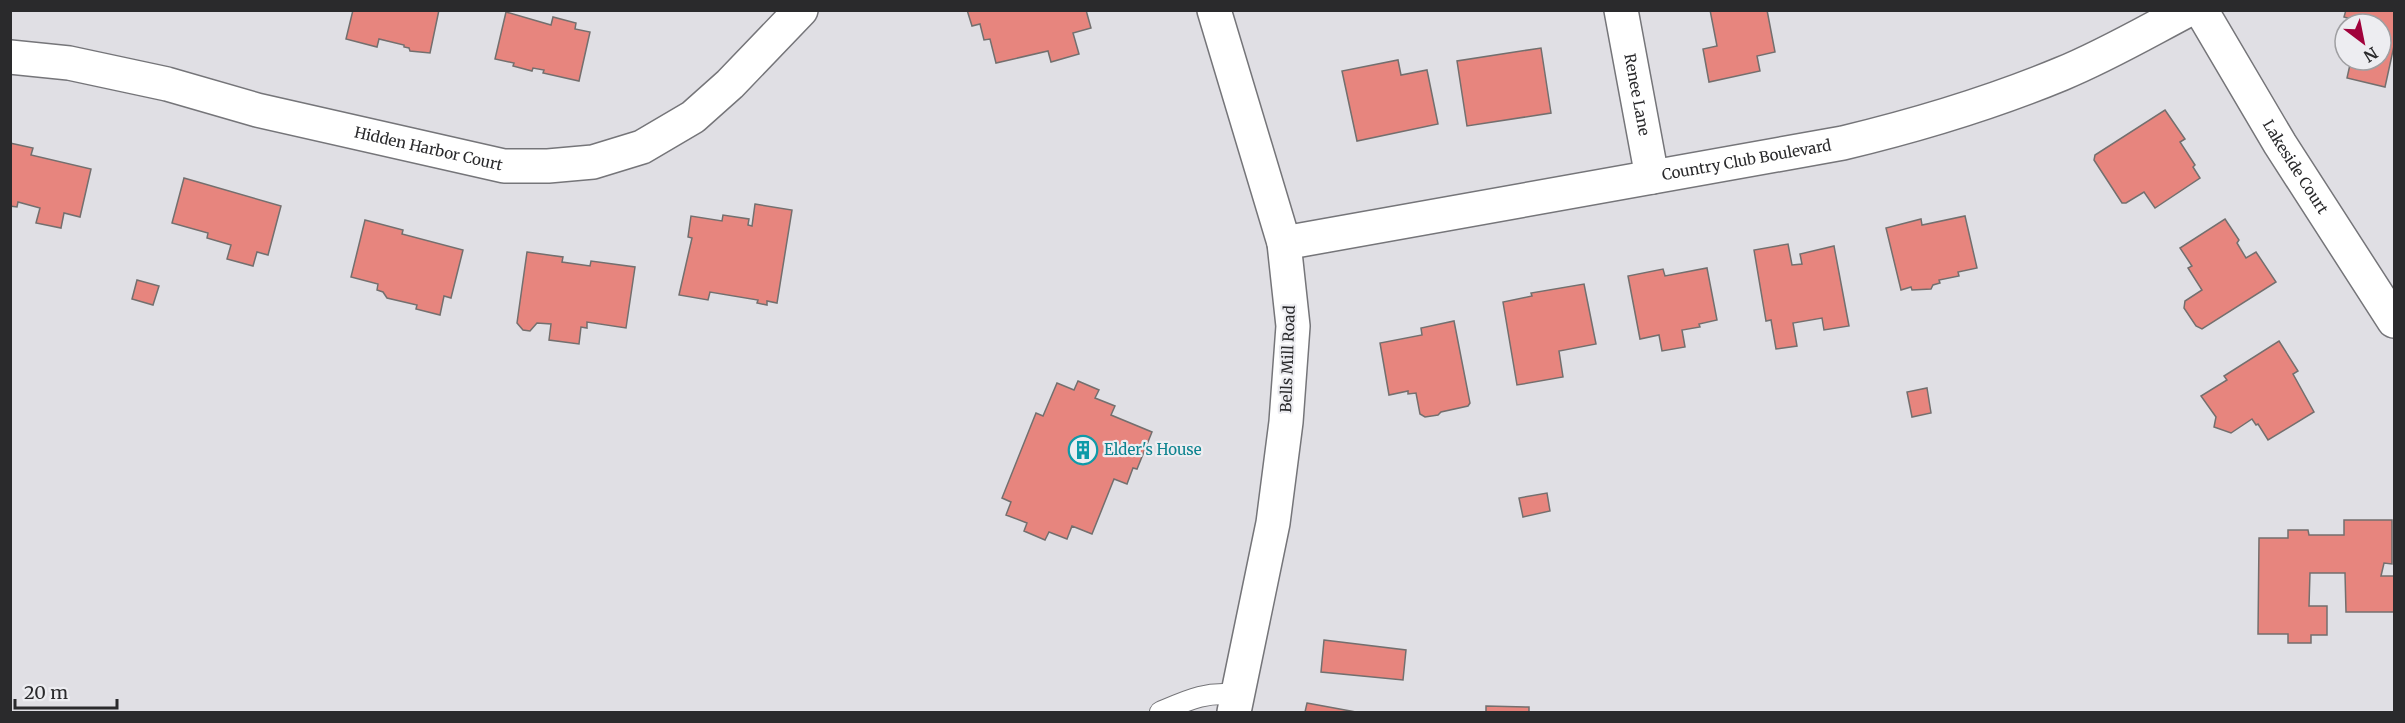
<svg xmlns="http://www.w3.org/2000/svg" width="2405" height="723" font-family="Merriweather,serif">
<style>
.building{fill:#e7857e;stroke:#736f6e;stroke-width:1.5}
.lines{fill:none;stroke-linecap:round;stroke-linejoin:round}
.lane-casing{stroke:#757579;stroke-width:22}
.street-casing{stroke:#757579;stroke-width:36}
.secondary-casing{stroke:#757579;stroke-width:36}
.lane{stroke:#fff;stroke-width:20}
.street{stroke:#fff;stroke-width:33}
.secondary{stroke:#fff;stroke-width:33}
.labels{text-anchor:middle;stroke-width:4.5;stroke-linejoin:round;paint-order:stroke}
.street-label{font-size:15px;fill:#2a2a2c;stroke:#ededf1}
.culture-label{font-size:15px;fill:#0d838f;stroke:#ededf1;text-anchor:start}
</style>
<rect width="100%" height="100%" fill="#e0dfe4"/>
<g class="building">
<polygon points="353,10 439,10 430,53 410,51 409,48 404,47 404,45 379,39 377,47 346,39"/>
<polygon points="967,10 1086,10 1091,28 1073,33 1079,54 1051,62 1048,51 996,63 990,39 984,40 980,24 972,26"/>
<polygon points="1710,10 1767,10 1775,52 1757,56 1760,71 1709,82 1703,49 1717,46"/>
<polygon points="2346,10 2394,10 2394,46 2385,87 2347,78 2351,60 2381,60 2381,24 2349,24 2351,19 2344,17"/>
<polygon points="506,12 551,25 553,17 576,23 575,29 590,32 579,81 543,73 544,70 533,68 532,71 513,66 514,63 495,59"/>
<polygon points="1541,48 1551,113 1467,126 1457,61"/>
<polygon points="1398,60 1401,75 1427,70 1438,124 1357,141 1342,71"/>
<polygon points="2165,110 2185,139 2180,142 2195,165 2193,167 2200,178 2155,208 2144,192 2126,203 2122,203 2094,160 2095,155"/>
<polygon points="10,143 33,148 31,155 91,169 80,217 64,213 61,228 36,223 40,208 18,202 17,207 10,206"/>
<polygon points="184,178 281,206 268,255 257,252 253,266 227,259 231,245 207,238 208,233 172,223"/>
<polygon points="755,204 792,210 777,303 767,301 767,305 757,303 758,300 710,292 708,300 679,295 692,238 688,237 691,216 722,221 723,215 749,219 748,225 752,226"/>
<polygon points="1965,216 1977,268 1958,272 1959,276 1939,280 1940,283 1933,285 1931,289 1912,290 1911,287 1901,290 1886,228 1921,219 1922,225"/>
<polygon points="2225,219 2239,240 2237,243 2246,258 2256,252 2276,282 2202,329 2196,326 2184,308 2185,301 2202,290 2188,268 2192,266 2180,248"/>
<polygon points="365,220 403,230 402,234 463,250 451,298 444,296 440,315 416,309 417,305 387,298 383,292 377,290 378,284 351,277"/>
<polygon points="1788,244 1792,265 1802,264 1800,254 1834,246 1849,326 1824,330 1822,318 1793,323 1797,346 1776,349 1771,320 1766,321 1754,250"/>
<polygon points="527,252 563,257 562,262 590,266 591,261 635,267 626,328 587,322 587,328 581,327 579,344 549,340 551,324 537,323 530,331 523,330 517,323"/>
<polygon points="1707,268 1717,320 1699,324 1700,327 1682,330 1685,347 1662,351 1659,335 1640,339 1628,276 1663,269 1665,276"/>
<polygon points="137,280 159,286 153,305 132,299"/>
<polygon points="1584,284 1596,344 1559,351 1563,377 1517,385 1503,302 1532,296 1531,293"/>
<polygon points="1454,321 1470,403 1468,406 1441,412 1438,415 1425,417 1420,414 1416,393 1408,394 1408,391 1389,395 1380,343 1422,335 1421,328"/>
<polygon points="2279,341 2298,371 2293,374 2314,412 2268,440 2258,424 2256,425 2252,419 2231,433 2214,427 2216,417 2201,396 2227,380 2224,376"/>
<polygon points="1078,381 1099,390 1095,398 1115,406 1111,415 1152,432 1137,469 1133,468 1127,484 1114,479 1092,534 1072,526 1067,539 1049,532 1045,540 1024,531 1027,523 1006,515 1011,502 1002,498 1036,413 1043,416 1057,383 1074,390"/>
<polygon points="1927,388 1931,413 1912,417 1907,392"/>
<polygon points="1547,493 1550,511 1523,517 1519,498"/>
<polygon points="2344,520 2392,520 2392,564 2384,563 2381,576 2394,576 2394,612 2346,612 2345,573 2310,573 2309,606 2327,606 2327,635 2311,635 2311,643 2288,643 2288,634 2258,634 2259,538 2288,538 2288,530 2308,530 2309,535 2344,535"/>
<polygon points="1324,640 1406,650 1403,680 1321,672"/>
<polygon points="1307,703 1356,712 1305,712"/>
<polygon points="1486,706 1529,707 1529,712 1486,712"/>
</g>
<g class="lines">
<g class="lane-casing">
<path id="lane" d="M1160 712C1188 700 1206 691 1237 695"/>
</g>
<g class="street-casing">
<g id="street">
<path id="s1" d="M1621 10 1652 177"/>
<path id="s2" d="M2201 10 2280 144 2394 321"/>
<path id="s3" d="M10 57 69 63 167 84 257 110 504 166H548L593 162 642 147 693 117 730 84 801 10"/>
</g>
</g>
<g class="secondary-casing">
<g id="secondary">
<polyline points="1214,10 1284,243 1293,326 1286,422 1273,523 1234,712"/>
<path id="s4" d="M1284 243 1843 143C1918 125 1991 103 2061 74 2105 56 2146 32 2188 10"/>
</g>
</g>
<use href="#lane" class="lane"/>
<use href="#street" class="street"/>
<use href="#secondary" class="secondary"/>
</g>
<defs>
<g id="building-ring" transform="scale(1.5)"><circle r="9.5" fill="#ededf1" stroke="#0f9aa8" stroke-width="1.5"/><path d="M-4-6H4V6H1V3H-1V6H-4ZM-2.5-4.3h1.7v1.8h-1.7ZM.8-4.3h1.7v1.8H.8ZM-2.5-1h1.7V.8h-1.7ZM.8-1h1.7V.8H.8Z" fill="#0f9aa8"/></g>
</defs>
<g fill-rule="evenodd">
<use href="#building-ring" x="1083" y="450"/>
</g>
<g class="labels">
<g class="street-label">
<text dy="5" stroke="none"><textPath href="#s1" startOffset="86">Renee Lane</textPath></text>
<text dy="5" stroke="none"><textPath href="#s3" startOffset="429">Hidden Harbor Court</textPath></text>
<text dy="5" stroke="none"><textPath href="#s4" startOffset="470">Country Club Boulevard</textPath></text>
<text dy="5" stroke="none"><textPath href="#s2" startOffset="183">Lakeside Court</textPath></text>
<text transform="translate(1288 359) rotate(-88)" y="5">Bells Mill Road</text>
</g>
<g class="culture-label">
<text x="1104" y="455">Elder's House</text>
</g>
</g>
<rect width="2405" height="723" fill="none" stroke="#2a2a2c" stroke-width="24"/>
<g transform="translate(2363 42) rotate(148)"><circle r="28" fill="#ededf1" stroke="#9f9fa2" stroke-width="1.5"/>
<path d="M0-4.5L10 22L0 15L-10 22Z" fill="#a1023c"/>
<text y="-9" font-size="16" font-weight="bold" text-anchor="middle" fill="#2a2a2c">N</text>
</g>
<path d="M15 699v9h102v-9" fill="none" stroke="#2a2a2c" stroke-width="3"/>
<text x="24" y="699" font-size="18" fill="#2a2a2c" stroke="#ededf1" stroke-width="4.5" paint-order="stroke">20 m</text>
</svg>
